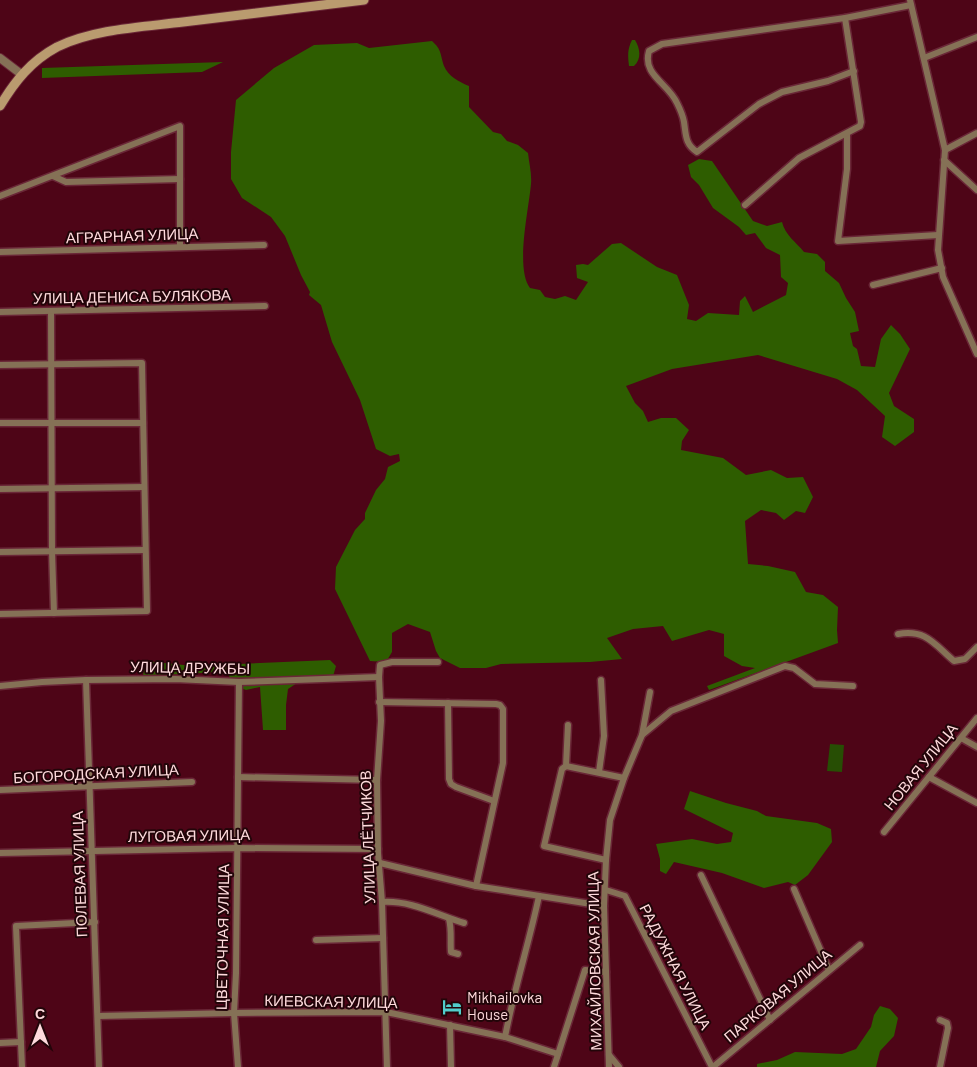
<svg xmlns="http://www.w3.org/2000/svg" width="977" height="1067" font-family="Barlow,sans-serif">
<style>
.green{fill:#274e04}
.forest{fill:#2e5d00}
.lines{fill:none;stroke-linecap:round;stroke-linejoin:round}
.minor-casing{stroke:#6a2737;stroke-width:9}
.tertiary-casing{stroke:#6a2737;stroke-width:10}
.secondary-casing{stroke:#6a2737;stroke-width:11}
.minor{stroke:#857156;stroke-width:6}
.tertiary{stroke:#857156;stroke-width:8}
.secondary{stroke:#ba9b6f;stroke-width:9}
.labels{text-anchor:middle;stroke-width:4;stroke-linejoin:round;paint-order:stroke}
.street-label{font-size:15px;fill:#fedadc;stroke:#220509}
.poi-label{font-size:15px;fill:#fedadc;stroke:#220509;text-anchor:start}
</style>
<rect width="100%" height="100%" fill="#4e0517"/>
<polygon class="green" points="830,744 844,745 842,772 827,771"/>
<g class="forest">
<path d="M632 40H635C640 48 642 59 634 66H629C628 56 627 50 632 40Z"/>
<path d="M432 41C442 50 440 54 444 66 448 76 459 82 469 86V107L493 132 501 134 507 141 518 145 528 153C529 163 532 174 531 184 529 208 515 269 530 288L540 290 545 297 555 299 565 296 576 300 588 282 577 278 576 265 583 264 588 265 612 244 621 243 657 267 677 275 689 305 687 319 696 321 708 313 739 315 740 301 745 296 753 312 786 295 788 283 781 277 780 255 766 248 755 233 746 235 739 227 713 208 699 185 691 177 688 165 699 159 712 161 753 221 767 226 782 222C785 235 796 242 804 252L817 254 825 262V271L839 283 846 298 855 312 859 331 850 333 853 346 857 349 861 366 875 367 881 339 891 325 900 334 910 349 889 393 894 406 914 419V432L895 446 882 437 885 416 857 390 837 379 758 355 672 369 626 386 635 403 643 411 648 422 661 418H676L689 430 682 441 681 450 723 458 746 475 771 470 787 478 803 477 813 497 805 513 796 511 784 520 776 513 761 510 745 521 748 564 768 566 795 572 806 592 823 595 838 607 837 630 838 643 709 690 707 686 755 668 742 666 724 656V634L709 630 672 641 663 626 633 629 607 638 622 659 590 662 501 664 486 668H460L440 658 436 651 430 632 408 624 392 633V652L386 662 370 661 335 589 336 567 355 530 365 519V513L376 490 385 479 388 467 400 461 399 454 390 456 376 449 360 400 332 342 321 305 309 295 310 292 301 275 285 236 271 217 242 198 231 179V152L236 100 274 68 314 45 357 43 369 48Z"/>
<polygon points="223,62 202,72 42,78 42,68"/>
<polygon points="330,660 336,666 332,680 297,683 288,689 286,705 286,730 263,730 260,687 246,690 231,684 228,671 188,674 143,675 146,661 193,666"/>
<polygon points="690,791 726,803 757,811 766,816 817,823 831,829 832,842 808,875 795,885 788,882 764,888 722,873 674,862 666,874 660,871 660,859 656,844 692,839 717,844 731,842 733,833 684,809"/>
<polygon points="880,1006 890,1009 898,1018 894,1036 880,1051 876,1067 757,1067 757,1064 777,1060 795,1052 842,1054 856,1049 871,1027 874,1015"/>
</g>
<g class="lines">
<g class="minor-casing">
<g id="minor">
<polyline points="910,0 945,150 938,250 943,277 977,354"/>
<polyline points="924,58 977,37"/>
<path d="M854 71 828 81 782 92 759 104 697 152C685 144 686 135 684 122 683 116 680 109 677 103 668 83 642 75 649 51L662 44 845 18 911 5"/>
<polyline points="847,134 847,169 838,241 938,235"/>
<polyline points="945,150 977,133"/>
<polyline points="944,160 977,190"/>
<polyline points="53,176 66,182 180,179"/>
<polyline points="0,196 180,126 180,246"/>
<polyline points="745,205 799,158 860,126 861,122 845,18"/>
<polyline points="0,252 264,245"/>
<polyline points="873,285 942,268"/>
<polyline points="51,311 52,551 54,613"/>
<polyline points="0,312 265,306"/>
<polyline points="0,365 142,363 147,611 0,614"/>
<polyline points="0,423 143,423"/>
<polyline points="0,489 144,487"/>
<polyline points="0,552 145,550"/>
<path d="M898 634C926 629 934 644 954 661L965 659 977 647"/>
<polyline points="86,680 99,1067"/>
<polyline points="0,686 42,682 86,680 175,679 239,682 379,677"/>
<polyline points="379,702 496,704 500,705 503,709 503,763 476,886"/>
<polyline points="448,703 449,779 451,784 456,787 494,801"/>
<polyline points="568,725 566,766 562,769 544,846 606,860"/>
<polyline points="642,735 650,692"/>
<polyline points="961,738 977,747"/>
<polyline points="566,766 624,778"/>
<polyline points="599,772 604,736 601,680"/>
<polyline points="238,777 377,780"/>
<polyline points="929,777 977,803"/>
<polyline points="0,790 192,782"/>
<polyline points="884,832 977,718"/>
<polyline points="0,853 237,848 378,849"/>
<polyline points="380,863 476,886 604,906"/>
<polyline points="701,875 770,1020"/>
<polyline points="794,889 829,970"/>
<polyline points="606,890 625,896 712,1067"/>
<path d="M382 902C411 900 437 915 464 923"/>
<path d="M449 919C452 930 450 941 451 952L458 954"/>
<polyline points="316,940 383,938"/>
<polyline points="98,1016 234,1013 386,1012 505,1037 558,1054"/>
<polyline points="450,1025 451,1067"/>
<path d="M505 1037C514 989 529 943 539 896"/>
<polyline points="0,1043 21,1042"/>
<polyline points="609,1055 619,1067"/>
<polyline points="22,1067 16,926 95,922"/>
<polyline points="238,1067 234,1013 236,973 239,682"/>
<polyline points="387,1067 382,902 378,853 377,780 381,721 379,677 380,665 392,662 438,662"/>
<polyline points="554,1067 585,970 606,972"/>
<polyline points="609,1067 604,906 606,860 610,820 624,778 642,735 671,711 785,666 794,668 815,684 853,686"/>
<polyline points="713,1067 860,945"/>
<polyline points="940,1067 948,1028 947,1023 940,1020"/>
</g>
</g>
<g class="tertiary-casing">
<polyline id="tertiary" points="0,58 21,74"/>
</g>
<g class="secondary-casing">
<path id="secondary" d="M0 106C15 81 31 61 57 47 94 29 143 27 183 22 243 15 303 7 364 0"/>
</g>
<use href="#minor" class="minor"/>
<use href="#tertiary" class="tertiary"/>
<use href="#secondary" class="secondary"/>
</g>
<defs>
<g id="hotel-bare" transform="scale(1.5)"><path d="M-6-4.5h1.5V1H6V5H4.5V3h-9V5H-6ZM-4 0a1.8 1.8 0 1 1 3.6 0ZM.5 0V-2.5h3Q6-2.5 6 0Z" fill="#52cdcc" stroke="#220509" stroke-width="2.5" paint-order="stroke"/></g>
</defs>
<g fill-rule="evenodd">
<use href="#hotel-bare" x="452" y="1007"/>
</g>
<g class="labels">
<g class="street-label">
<text transform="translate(132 236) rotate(-2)" y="5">АГРАРНАЯ УЛИЦА</text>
<text transform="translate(132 297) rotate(-1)" y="5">УЛИЦА ДЕНИСА БУЛЯКОВА</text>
<text transform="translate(190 668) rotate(1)" y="5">УЛИЦА ДРУЖБЫ</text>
<text transform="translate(921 767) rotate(-51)" y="5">НОВАЯ УЛИЦА</text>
<text transform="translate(96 774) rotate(-3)" y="5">БОГОРОДСКАЯ УЛИЦА</text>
<text transform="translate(189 836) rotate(-1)" y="5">ЛУГОВАЯ УЛИЦА</text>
<text transform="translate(368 837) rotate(-92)" y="5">УЛИЦА ЛЁТЧИКОВ</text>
<text transform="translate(80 874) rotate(-92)" y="5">ПОЛЕВАЯ УЛИЦА</text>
<text transform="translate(223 937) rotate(-89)" y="5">ЦВЕТОЧНАЯ УЛИЦА</text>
<text transform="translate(595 961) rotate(-91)" y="5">МИХАЙЛОВСКАЯ УЛИЦА</text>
<text transform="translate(675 967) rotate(63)" y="5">РАДУЖНАЯ УЛИЦА</text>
<text transform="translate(778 996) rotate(-40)" y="5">ПАРКОВАЯ УЛИЦА</text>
<text transform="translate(331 1002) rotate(1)" y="5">КИЕВСКАЯ УЛИЦА</text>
</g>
<g class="poi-label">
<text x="467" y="1003">Mikhailovka<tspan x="467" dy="17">House</tspan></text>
</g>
</g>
<g transform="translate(40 1027)" stroke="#220509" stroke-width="4" paint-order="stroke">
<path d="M0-4L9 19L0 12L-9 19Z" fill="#fedadc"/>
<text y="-8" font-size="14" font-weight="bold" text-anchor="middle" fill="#fedadc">С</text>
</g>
</svg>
